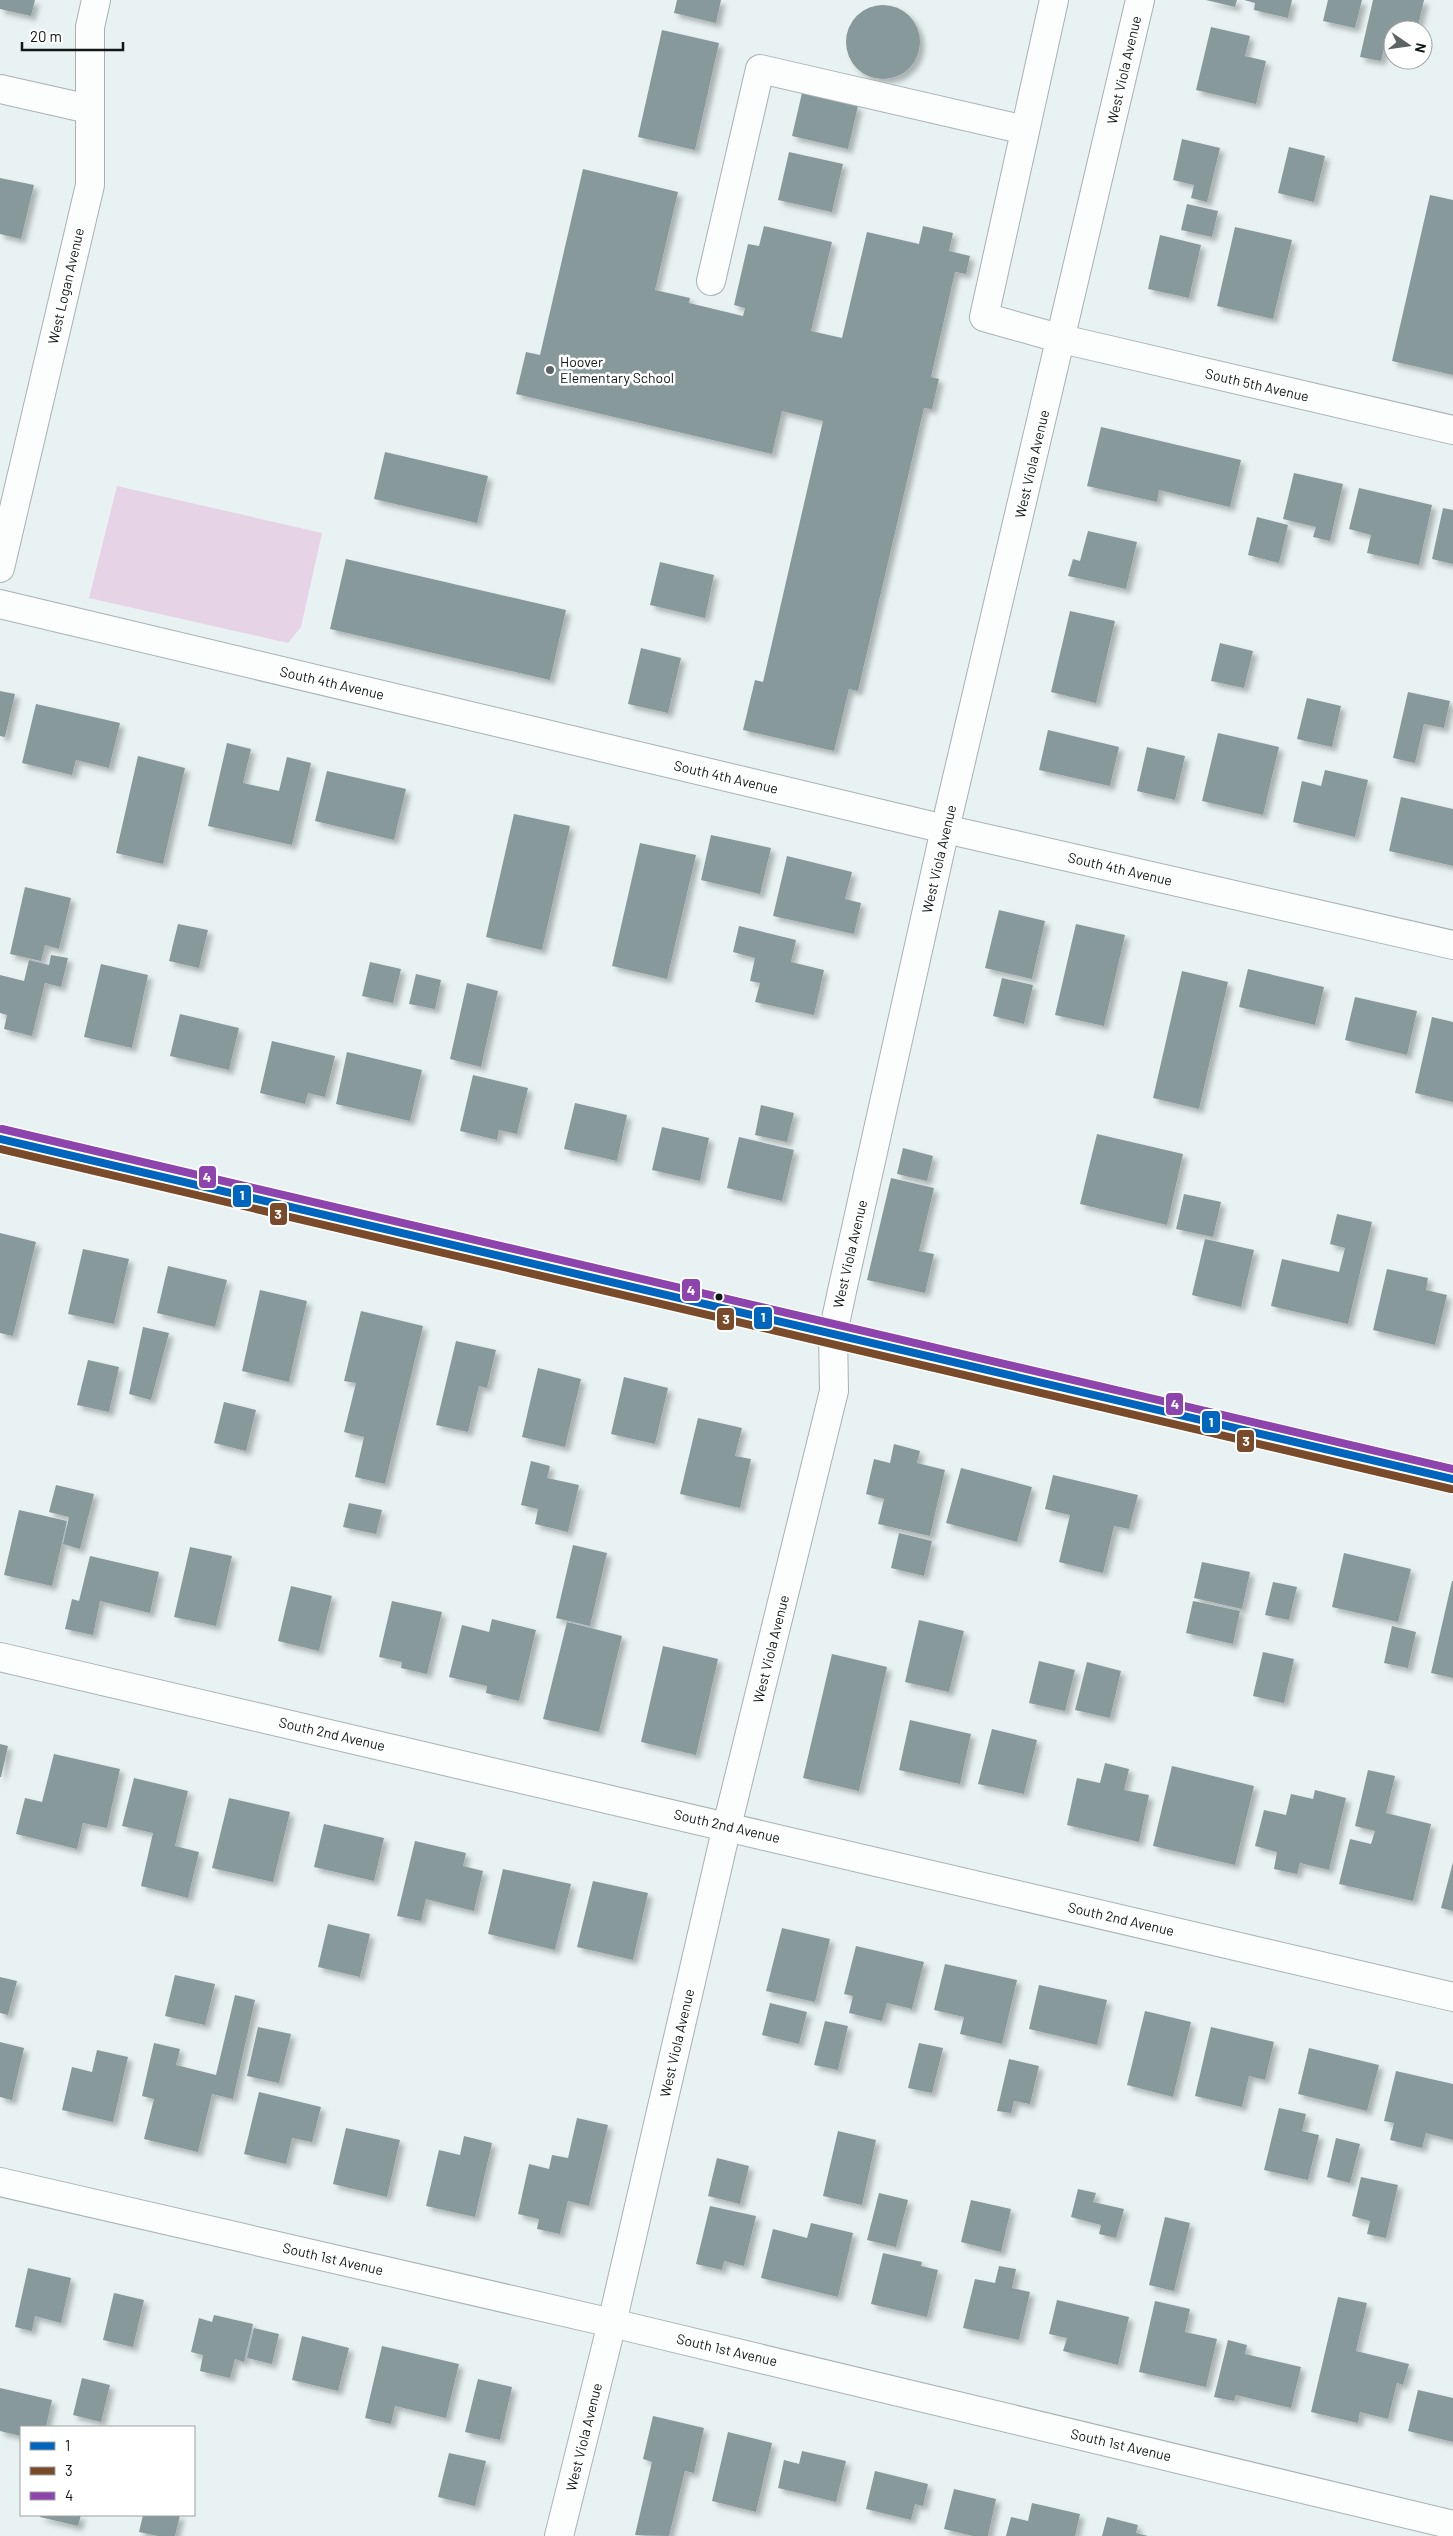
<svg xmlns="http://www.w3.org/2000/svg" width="1453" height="2536" font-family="Barlow,sans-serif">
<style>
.green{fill:#e6d3e6}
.building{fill:#88999b;filter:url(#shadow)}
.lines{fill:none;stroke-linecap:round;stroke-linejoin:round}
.minor-casing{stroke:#a9b1b1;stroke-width:30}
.minor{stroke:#fcfdfd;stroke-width:28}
.bus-1-casing{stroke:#fff;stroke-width:11}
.bus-2-casing{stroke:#fff;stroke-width:11}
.bus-3-casing{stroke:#fff;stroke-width:11}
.bus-1{stroke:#0065bd;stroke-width:8}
.bus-2{stroke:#7a4b2a;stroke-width:8}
.bus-3{stroke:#8e44ad;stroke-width:8}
.poi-dot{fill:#5c6464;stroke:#fff;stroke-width:2}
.bus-dot{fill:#101717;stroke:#fff;stroke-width:2}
.labels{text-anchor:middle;stroke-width:5;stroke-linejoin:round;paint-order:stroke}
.street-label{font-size:14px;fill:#101717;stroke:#fff}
.poi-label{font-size:14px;fill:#101717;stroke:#fff;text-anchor:start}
.line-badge{stroke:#fff;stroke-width:2}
.badge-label{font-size:14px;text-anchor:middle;font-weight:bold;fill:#fff}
</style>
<defs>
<filter id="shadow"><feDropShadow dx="4.5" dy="4.5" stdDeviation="2.5" flood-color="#0004"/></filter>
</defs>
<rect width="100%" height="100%" fill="#e8f2f2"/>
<polygon class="green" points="117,486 322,533 301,627 288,643 89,598"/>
<g class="building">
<polygon points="0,0 35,0 31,16 0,9"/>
<polygon points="677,0 721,0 716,23 674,13"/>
<polygon points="1206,0 1237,0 1235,7"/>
<polygon points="1244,0 1292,0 1288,18 1254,10 1255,3"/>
<polygon points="1328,0 1362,0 1355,28 1323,21"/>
<polygon points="1373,0 1424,0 1417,30 1393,30 1393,41 1386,40 1381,61 1360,57"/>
<circle cx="883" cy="42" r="37"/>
<polygon points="1211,27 1250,36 1245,56 1266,61 1256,104 1196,90"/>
<polygon points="662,30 719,43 695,150 638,137"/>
<polygon points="802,93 858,106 848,149 792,136"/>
<polygon points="1182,139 1220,148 1207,202 1191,198 1194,185 1173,180"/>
<polygon points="1289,147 1325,156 1314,202 1278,193"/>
<polygon points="789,152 843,164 832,212 778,200"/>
<polygon points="583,169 678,192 655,290 690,298 689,303 743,316 745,308 734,305 748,244 759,246 764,226 832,242 811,331 842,338 867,232 919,244 923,226 953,233 949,251 970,256 966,274 955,272 931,377 939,379 932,409 924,408 858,691 849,689 834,751 743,730 755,680 763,682 823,421 782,411 772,454 516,394 526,352 540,355"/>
<polygon points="0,178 34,185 21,239 0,234"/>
<polygon points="1430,195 1453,200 1453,375 1392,361"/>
<polygon points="1187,204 1218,211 1212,237 1181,230"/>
<polygon points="1235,227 1292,240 1273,319 1217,306"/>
<polygon points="1160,235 1201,245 1189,298 1148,289"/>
<polygon points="1101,427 1241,460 1230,507 1159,490 1157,502 1087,486"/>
<polygon points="385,452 488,476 477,523 374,499"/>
<polygon points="1294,473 1343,484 1330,541 1313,537 1316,527 1283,519"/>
<polygon points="1359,488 1432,505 1419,565 1367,553 1371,535 1349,529"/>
<polygon points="1443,508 1453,510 1453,564 1432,559"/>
<polygon points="1257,517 1288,525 1279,563 1248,555"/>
<polygon points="1088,531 1137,542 1126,589 1068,576 1073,559 1080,561"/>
<polygon points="346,559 566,610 550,680 330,629"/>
<polygon points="660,562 714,575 705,618 650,605"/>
<polygon points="1070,611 1115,621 1096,703 1051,692"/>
<polygon points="1220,643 1253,651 1244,688 1211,681"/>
<polygon points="641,648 681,658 668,713 628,704"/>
<polygon points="0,691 15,694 5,737 0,736"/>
<polygon points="1408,692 1450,701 1444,728 1424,724 1415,763 1393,758"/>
<polygon points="1307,698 1341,706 1332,747 1297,739"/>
<polygon points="36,704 120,723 109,768 76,760 72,775 22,763"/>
<polygon points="1048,730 1119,747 1110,786 1039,770"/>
<polygon points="1218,733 1279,747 1263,815 1202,801"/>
<polygon points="227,743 251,749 243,783 279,791 287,757 311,763 292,845 208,826"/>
<polygon points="1147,747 1185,756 1175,800 1137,791"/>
<polygon points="138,756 185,768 163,864 116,853"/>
<polygon points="1325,770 1368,780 1355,837 1293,822 1302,781 1321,786"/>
<polygon points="327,771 406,789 394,840 315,821"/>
<polygon points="1401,797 1453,809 1453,866 1389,851"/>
<polygon points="514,814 570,826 542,950 486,937"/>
<polygon points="711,835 771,848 760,894 701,880"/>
<polygon points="640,843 696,855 667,979 612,966"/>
<polygon points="787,856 852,872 845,899 861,903 854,934 773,916"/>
<polygon points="25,887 71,898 59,949 45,945 41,961 10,954"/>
<polygon points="999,910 1045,921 1032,979 985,968"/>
<polygon points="178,924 208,930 199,968 169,961"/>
<polygon points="1076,924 1125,935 1104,1026 1055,1015"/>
<polygon points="739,926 796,940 791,962 824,970 814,1015 755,1002 760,983 750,981 755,958 733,952"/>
<polygon points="51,955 68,958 61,987 45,983 32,1036 4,1029 7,1015 0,1013 0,975 24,981 29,960 49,965"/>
<polygon points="370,962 401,969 393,1003 362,996"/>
<polygon points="101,964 148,975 132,1048 84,1037"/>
<polygon points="1248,969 1324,987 1315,1025 1239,1007"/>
<polygon points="1182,971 1228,982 1199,1109 1153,1098"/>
<polygon points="416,974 441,980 435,1009 409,1004"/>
<polygon points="1002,978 1033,985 1024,1024 993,1016"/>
<polygon points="467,983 498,991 481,1067 450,1059"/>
<polygon points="1355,997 1417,1011 1407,1055 1345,1040"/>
<polygon points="180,1014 239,1028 229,1070 170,1056"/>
<polygon points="1432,1017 1453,1022 1453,1102 1415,1093"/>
<polygon points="272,1041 335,1056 325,1097 308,1093 305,1104 260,1093"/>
<polygon points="347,1052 422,1070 410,1121 336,1104"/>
<polygon points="473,1075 528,1088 517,1134 499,1130 497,1140 460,1131"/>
<polygon points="575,1103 627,1115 617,1161 564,1149"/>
<polygon points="761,1105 794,1113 787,1142 755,1135"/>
<polygon points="662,1127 709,1138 700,1181 652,1170"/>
<polygon points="1097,1134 1183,1154 1167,1225 1080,1204"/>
<polygon points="739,1137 794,1150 782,1201 727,1188"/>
<polygon points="903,1148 933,1156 927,1181 897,1174"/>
<polygon points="891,1178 934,1188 919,1251 934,1254 925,1293 867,1280"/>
<polygon points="1184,1194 1221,1202 1213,1237 1176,1229"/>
<polygon points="1337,1214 1372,1222 1348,1324 1271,1306 1282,1259 1339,1272 1345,1248 1330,1244"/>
<polygon points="0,1233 36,1242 13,1336 0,1333"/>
<polygon points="1205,1239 1254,1250 1241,1307 1192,1295"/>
<polygon points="83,1249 129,1259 114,1324 68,1314"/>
<polygon points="168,1266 227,1280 215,1327 157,1313"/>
<polygon points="1387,1269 1428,1278 1426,1290 1447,1295 1435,1345 1373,1330"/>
<polygon points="260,1290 307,1301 289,1382 242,1371"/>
<polygon points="361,1311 423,1326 385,1484 355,1477 364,1437 344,1432 356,1383 344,1381"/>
<polygon points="143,1327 169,1333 151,1400 129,1394"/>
<polygon points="456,1341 496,1350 487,1388 479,1386 468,1432 436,1425"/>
<polygon points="88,1360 119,1367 109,1412 77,1405"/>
<polygon points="538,1368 581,1379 565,1447 522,1437"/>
<polygon points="624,1377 668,1388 655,1444 611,1434"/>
<polygon points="224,1402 256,1410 246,1451 214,1443"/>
<polygon points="698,1418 742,1428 735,1456 751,1459 740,1508 680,1494"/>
<polygon points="894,1444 920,1451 917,1463 945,1470 930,1536 878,1524 884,1499 866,1494 874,1459 890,1463"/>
<polygon points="531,1461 550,1466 547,1478 579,1485 568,1532 535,1524 538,1509 521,1505"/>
<polygon points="961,1468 1032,1487 1017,1542 946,1523"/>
<polygon points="1053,1475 1138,1495 1129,1529 1114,1526 1103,1573 1059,1562 1070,1515 1045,1509"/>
<polygon points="56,1485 94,1494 80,1549 63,1544 69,1517 49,1512"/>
<polygon points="349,1503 382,1510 376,1534 343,1527"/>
<polygon points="19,1510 67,1521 52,1586 4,1575"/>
<polygon points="899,1533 932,1541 924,1576 891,1568"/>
<polygon points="573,1545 607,1553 590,1626 556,1618"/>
<polygon points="190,1547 232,1556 216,1626 174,1617"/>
<polygon points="1344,1553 1411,1569 1398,1622 1332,1607"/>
<polygon points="90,1556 159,1572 150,1613 100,1601 93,1635 65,1629 72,1599 79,1601"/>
<polygon points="1202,1562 1250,1572 1242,1609 1194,1598"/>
<polygon points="1452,1581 1453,1581 1453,1678 1431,1673"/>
<polygon points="1273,1582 1297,1587 1289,1620 1265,1615"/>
<polygon points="291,1586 332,1596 319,1651 278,1641"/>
<polygon points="392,1601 442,1612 427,1674 401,1668 402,1662 379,1657"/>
<polygon points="1193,1601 1240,1611 1233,1644 1186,1633"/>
<polygon points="492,1619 536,1630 519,1701 486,1693 487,1686 449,1677 462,1625 489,1632"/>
<polygon points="919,1620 964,1631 949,1692 905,1682"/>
<polygon points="567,1622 622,1636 599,1732 543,1719"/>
<polygon points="1392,1626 1416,1632 1408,1668 1384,1663"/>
<polygon points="663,1646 718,1659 696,1755 641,1742"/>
<polygon points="1263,1652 1294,1659 1284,1703 1253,1696"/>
<polygon points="832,1654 887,1667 859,1791 803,1778"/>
<polygon points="1039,1661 1075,1670 1065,1711 1029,1703"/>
<polygon points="1087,1662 1121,1671 1110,1718 1075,1710"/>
<polygon points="910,1720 971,1734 960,1784 899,1770"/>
<polygon points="992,1729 1037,1740 1024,1794 978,1784"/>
<polygon points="0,1744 8,1746 1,1777 0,1777"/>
<polygon points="54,1754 120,1769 107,1828 83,1823 77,1849 16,1834 25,1798 42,1802"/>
<polygon points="1105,1763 1129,1769 1124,1790 1149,1795 1139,1842 1067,1825 1077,1778 1100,1783"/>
<polygon points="1172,1766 1254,1786 1235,1865 1153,1846"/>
<polygon points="1368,1770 1395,1776 1386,1813 1431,1824 1413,1901 1339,1884 1350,1839 1371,1844 1375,1831 1355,1826"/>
<polygon points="134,1778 188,1791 175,1846 199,1852 188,1898 141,1886 153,1833 122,1826"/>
<polygon points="1315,1790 1346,1798 1329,1870 1300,1863 1297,1874 1274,1869 1277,1852 1255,1846 1264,1810 1286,1815 1291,1794 1313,1799"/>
<polygon points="229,1798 290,1812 273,1882 212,1868"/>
<polygon points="324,1824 384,1838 374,1881 314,1867"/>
<polygon points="415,1841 466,1853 463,1866 483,1871 474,1911 426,1899 421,1921 397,1916"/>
<polygon points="1453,1862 1453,1911 1441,1908"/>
<polygon points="503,1869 571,1884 555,1950 488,1934"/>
<polygon points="593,1881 648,1893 633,1960 577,1947"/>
<polygon points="328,1924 370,1934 360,1977 318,1967"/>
<polygon points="782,1928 830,1939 815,2002 766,1991"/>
<polygon points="856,1946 924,1962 912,2009 887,2003 882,2021 849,2013 853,1996 844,1994"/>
<polygon points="945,1964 1017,1980 1002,2044 960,2034 964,2017 934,2010"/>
<polygon points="175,1975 215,1984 205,2025 165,2016"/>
<polygon points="0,1977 17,1981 8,2015 0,2013"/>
<polygon points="1039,1985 1107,2000 1097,2045 1029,2029"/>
<polygon points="235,1995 255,2000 233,2099 212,2094 198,2152 144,2139 154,2099 142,2096 154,2043 180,2049 176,2065 216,2075"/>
<polygon points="770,2003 807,2012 799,2044 762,2035"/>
<polygon points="1145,2011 1191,2022 1173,2097 1127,2085"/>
<polygon points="825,2021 848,2026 838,2070 814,2065"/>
<polygon points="258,2027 291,2034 279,2083 247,2076"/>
<polygon points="1211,2027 1274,2042 1265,2080 1249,2076 1242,2107 1195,2096"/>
<polygon points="0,2042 24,2048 12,2100 0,2097"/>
<polygon points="919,2043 943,2048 932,2093 908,2088"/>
<polygon points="1309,2048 1379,2065 1367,2111 1298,2094"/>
<polygon points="97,2050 128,2057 113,2122 62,2110 72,2067 92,2072"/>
<polygon points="1009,2059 1039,2066 1030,2104 1014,2101 1011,2113 997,2111"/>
<polygon points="1396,2071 1453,2084 1453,2140 1426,2133 1422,2148 1390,2140 1394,2123 1384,2121"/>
<polygon points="259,2092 321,2107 312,2142 292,2138 286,2164 244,2154"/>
<polygon points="1279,2108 1306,2114 1302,2131 1319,2135 1308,2180 1264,2170"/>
<polygon points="577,2118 608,2125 589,2206 568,2201 560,2234 537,2229 539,2219 518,2214 529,2164 549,2169 552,2155 568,2158"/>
<polygon points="346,2128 400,2140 387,2197 333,2184"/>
<polygon points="838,2131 876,2140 862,2205 823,2196"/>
<polygon points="464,2136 492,2143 475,2217 426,2206 439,2150 460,2155"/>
<polygon points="1336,2138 1360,2144 1350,2183 1327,2177"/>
<polygon points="717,2158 749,2166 740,2204 708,2196"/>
<polygon points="1361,2177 1398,2185 1386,2238 1367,2234 1370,2221 1352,2216"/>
<polygon points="1078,2189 1096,2193 1093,2202 1124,2209 1116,2238 1099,2234 1101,2225 1071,2217"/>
<polygon points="879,2193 908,2200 896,2247 867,2240"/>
<polygon points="971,2200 1011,2209 1001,2252 961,2242"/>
<polygon points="710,2206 756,2216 744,2266 724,2261 722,2270 696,2264"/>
<polygon points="1165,2217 1190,2223 1174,2291 1149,2285"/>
<polygon points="811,2223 853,2233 838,2297 761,2278 773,2229 807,2238"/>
<polygon points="883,2253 922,2262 921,2266 938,2270 927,2317 871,2304"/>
<polygon points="999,2266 1016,2269 1012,2288 1030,2292 1019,2340 963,2328 975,2279 995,2283"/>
<polygon points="28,2268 71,2278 61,2323 35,2316 32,2331 15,2327"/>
<polygon points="114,2293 144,2300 133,2347 103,2340"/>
<polygon points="1338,2297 1367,2303 1356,2351 1409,2364 1403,2385 1397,2383 1388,2419 1360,2412 1358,2423 1311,2412"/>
<polygon points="1057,2300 1129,2317 1118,2365 1063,2351 1067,2338 1049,2334"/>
<polygon points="1155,2301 1190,2309 1185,2332 1217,2339 1206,2387 1139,2372"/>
<polygon points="214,2315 253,2324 244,2362 235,2359 230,2378 200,2371 203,2355 191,2352 199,2318 212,2322"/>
<polygon points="254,2328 279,2334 272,2364 247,2358"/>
<polygon points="302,2336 349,2348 338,2391 292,2380"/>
<polygon points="1228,2340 1247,2345 1245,2354 1301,2367 1291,2408 1236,2395 1234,2401 1214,2397"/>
<polygon points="382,2346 459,2364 446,2418 395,2406 391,2424 365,2418"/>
<polygon points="82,2378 110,2385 101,2422 73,2415"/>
<polygon points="478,2379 512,2387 500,2440 465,2432"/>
<polygon points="0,2388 52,2400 46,2427 21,2427 21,2436 0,2431"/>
<polygon points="1418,2390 1453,2398 1453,2442 1408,2431"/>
<polygon points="653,2416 704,2428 694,2473 685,2471 669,2536 635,2535 652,2462 643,2459"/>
<polygon points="728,2432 772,2443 756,2512 712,2501"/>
<polygon points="802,2451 846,2461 836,2502 778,2488 784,2460 799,2464"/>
<polygon points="449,2453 486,2461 475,2506 438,2497"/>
<polygon points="875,2471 928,2484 923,2506 915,2504 911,2520 866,2509"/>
<polygon points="954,2489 996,2499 988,2536 973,2536 944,2529"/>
<polygon points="1032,2503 1080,2514 1075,2536 1006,2536 1011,2517 1028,2521"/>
<polygon points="40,2515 81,2515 78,2526 40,2517"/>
<polygon points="143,2515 180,2515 175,2536 158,2536 139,2532"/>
<polygon points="1107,2517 1138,2525 1136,2533 1148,2536 1102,2536"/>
</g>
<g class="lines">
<g class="minor-casing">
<g id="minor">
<polyline points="1054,0 984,317 1062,339 1453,430"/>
<polyline points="0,89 89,109"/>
<polyline points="711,281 760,69 1025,130"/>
<polyline points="0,568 90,185 90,27 96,0"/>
<polyline points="0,604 945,829 1453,945"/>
<polyline points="0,1139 1453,1479"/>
<polyline points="0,1657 1453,1997"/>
<polyline points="0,2182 612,2323 1453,2525"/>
<polyline points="559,2536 612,2323 727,1826 834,1391 833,1333 842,1291 945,829 1140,0"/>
</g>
</g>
<use href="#minor" class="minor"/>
<g class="bus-1-casing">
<polyline id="bus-1" points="0,1139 1453,1479"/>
</g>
<g class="bus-2-casing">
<polyline id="bus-2" points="0,1149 1451,1489"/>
</g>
<g class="bus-3-casing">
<polyline id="bus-3" points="2,1129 1453,1469"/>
</g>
<use href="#bus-1" class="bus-1"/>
<use href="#bus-2" class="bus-2"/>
<use href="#bus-3" class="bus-3"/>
</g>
<circle class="poi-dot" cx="550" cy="370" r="5"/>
<circle class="bus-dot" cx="719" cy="1297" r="4.5"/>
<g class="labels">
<g class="street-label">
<text transform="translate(1124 70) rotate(-77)" y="5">West Viola Avenue</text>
<text transform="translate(66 286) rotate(-77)" y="5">West Logan Avenue</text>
<text transform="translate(1257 385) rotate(13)" y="5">South 5th Avenue</text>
<text transform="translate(1032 464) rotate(-77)" y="5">West Viola Avenue</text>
<text transform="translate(332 683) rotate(13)" y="5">South 4th Avenue</text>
<text transform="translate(726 777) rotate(13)" y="5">South 4th Avenue</text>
<text transform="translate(939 859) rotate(-77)" y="5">West Viola Avenue</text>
<text transform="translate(1120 869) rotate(13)" y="5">South 4th Avenue</text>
<text transform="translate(850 1254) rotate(-77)" y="5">West Viola Avenue</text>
<text transform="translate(771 1649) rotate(-76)" y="5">West Viola Avenue</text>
<text transform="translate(332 1734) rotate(13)" y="5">South 2nd Avenue</text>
<text transform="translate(727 1826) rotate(13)" y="5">South 2nd Avenue</text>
<text transform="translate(1121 1919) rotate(13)" y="5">South 2nd Avenue</text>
<text transform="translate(677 2043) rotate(-77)" y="5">West Viola Avenue</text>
<text transform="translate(333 2259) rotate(13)" y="5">South 1st Avenue</text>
<text transform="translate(727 2350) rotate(13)" y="5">South 1st Avenue</text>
<text transform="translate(584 2437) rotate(-76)" y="5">West Viola Avenue</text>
<text transform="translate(1121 2445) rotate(13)" y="5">South 1st Avenue</text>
</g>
<g class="poi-label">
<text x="560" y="367">Hoover<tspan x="560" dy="16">Elementary School</tspan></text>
</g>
</g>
<g class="line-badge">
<rect x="198" y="1165" width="19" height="24" rx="5" fill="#8e44ad"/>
<rect x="232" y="1184" width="20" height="24" rx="5" fill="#0065bd"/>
<rect x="269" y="1202" width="19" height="24" rx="5" fill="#7a4b2a"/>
<rect x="681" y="1278" width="20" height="24" rx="5" fill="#8e44ad"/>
<rect x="753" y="1306" width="20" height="24" rx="5" fill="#0065bd"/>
<rect x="716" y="1307" width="19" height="24" rx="5" fill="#7a4b2a"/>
<rect x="1165" y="1392" width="19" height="24" rx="5" fill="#8e44ad"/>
<rect x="1201" y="1410" width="20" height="24" rx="5" fill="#0065bd"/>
<rect x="1236" y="1429" width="19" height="24" rx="5" fill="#7a4b2a"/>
</g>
<g class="badge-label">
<text x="207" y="1182">4</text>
<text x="242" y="1200">1</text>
<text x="278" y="1219">3</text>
<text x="691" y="1295">4</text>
<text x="763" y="1322">1</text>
<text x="726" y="1324">3</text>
<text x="1175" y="1409">4</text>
<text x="1211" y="1427">1</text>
<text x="1246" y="1446">3</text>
</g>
<rect x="20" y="2426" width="175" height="90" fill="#ffffff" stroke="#9fa2a2"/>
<rect x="30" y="2442" width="25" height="8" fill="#0065bd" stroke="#9fa2a2"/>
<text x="65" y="2451" font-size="15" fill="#101717">1</text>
<rect x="30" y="2467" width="25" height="8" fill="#7a4b2a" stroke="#9fa2a2"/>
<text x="65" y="2476" font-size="15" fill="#101717">3</text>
<rect x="30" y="2492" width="25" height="8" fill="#8e44ad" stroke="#9fa2a2"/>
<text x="65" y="2501" font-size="15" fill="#101717">4</text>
<g transform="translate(1408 45) rotate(103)"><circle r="24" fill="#ffffff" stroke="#9fa2a2"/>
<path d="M0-4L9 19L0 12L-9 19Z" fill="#5c6464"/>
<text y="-8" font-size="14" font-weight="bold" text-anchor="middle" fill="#101717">N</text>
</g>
<path d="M22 42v8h101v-8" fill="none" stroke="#101717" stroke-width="2.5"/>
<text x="30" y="42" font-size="15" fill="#101717" stroke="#ffffff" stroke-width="4" paint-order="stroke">20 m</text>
</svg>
